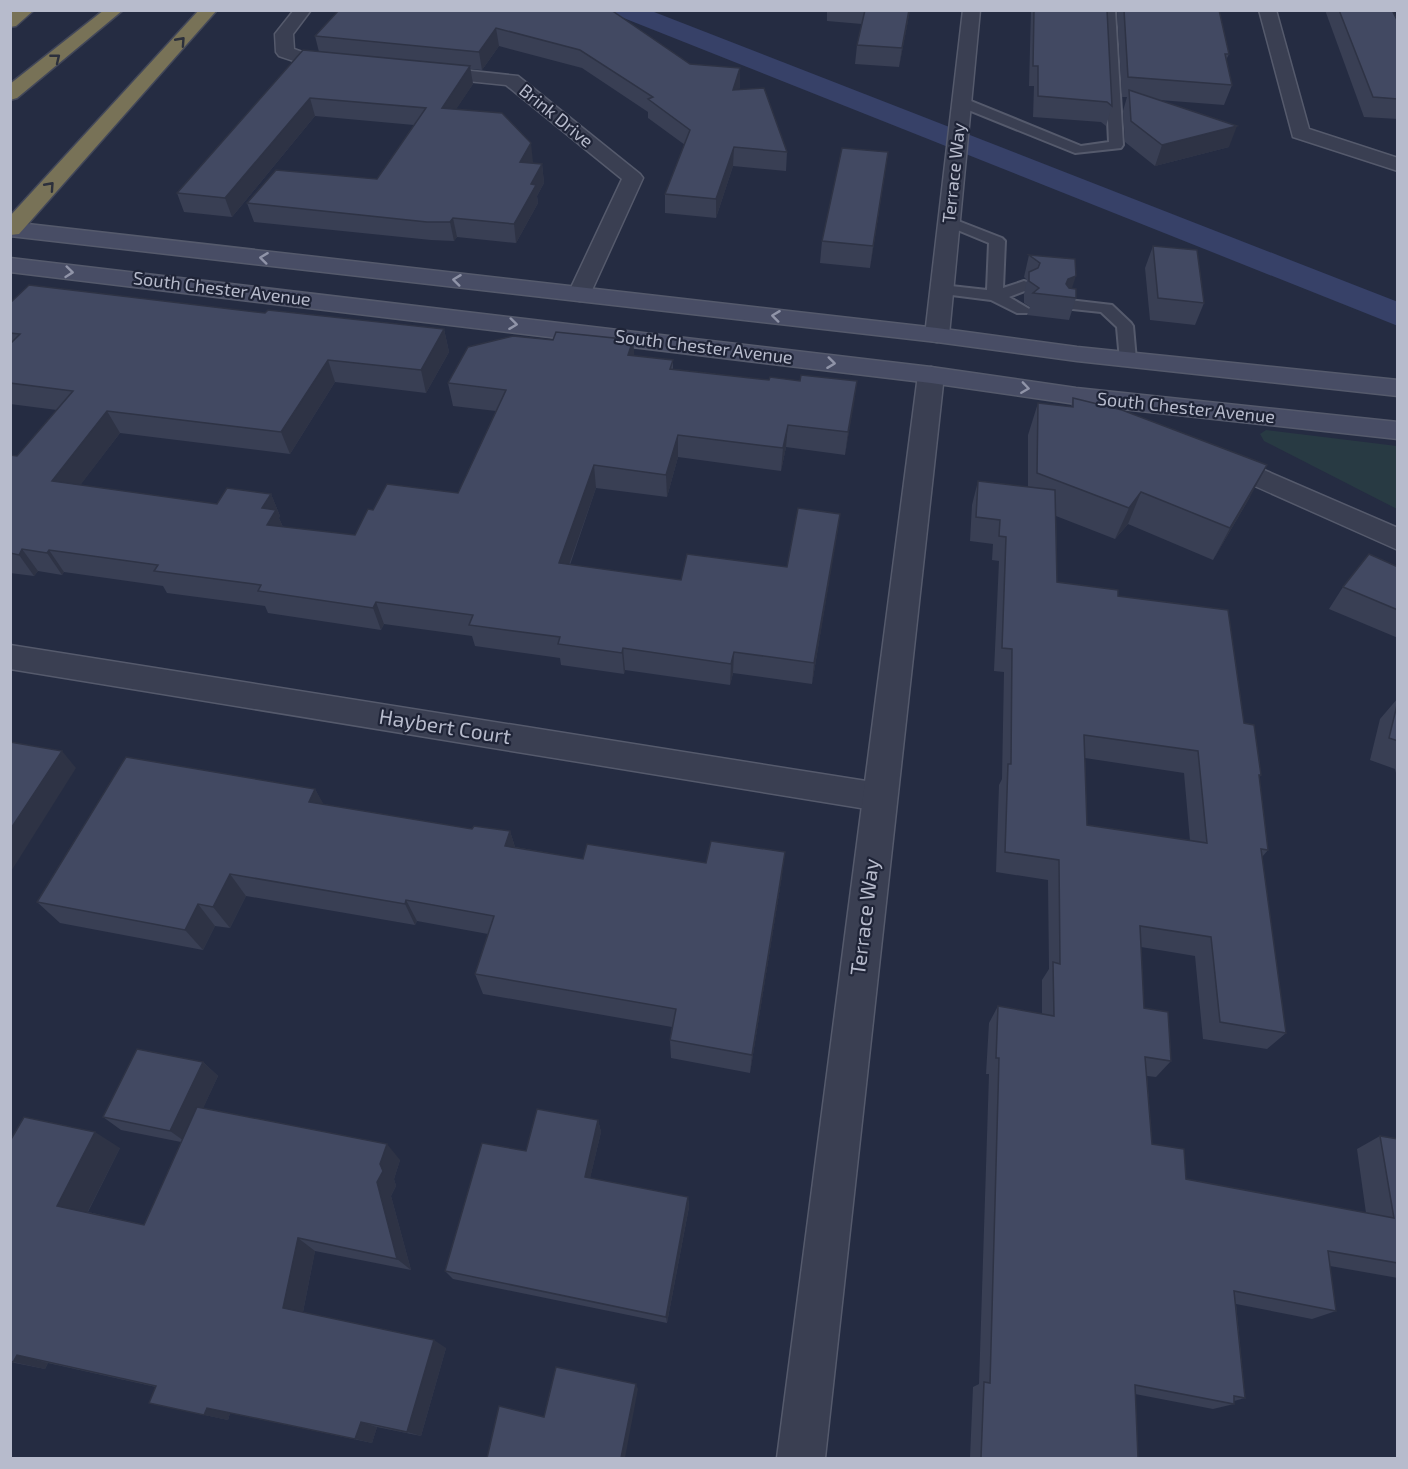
<svg xmlns="http://www.w3.org/2000/svg" width="1408" height="1469" font-family="'Exo 2',sans-serif">
<style>
.green{fill:#283a43}
.lines{fill:none;stroke-linecap:round;stroke-linejoin:round}
.canal{fill:#374168;fill-rule:evenodd}
.service-casing{stroke:#555a6c;stroke-width:4}
.minor-casing{stroke:#555a6c;stroke-width:3}
.tertiary-casing{stroke:#555a6c;stroke-width:3}
.secondary-casing{stroke:#555a6c;stroke-width:3}
.motorway-casing{stroke:#424759;stroke-width:3}
.service{fill:#3a3f52;fill-rule:evenodd}
.minor{fill:#3a3f52;fill-rule:evenodd}
.tertiary{fill:#3a3f52;fill-rule:evenodd}
.secondary{fill:#484d65;fill-rule:evenodd}
.motorway{fill:#787257;fill-rule:evenodd}
.wall{fill:#393f54;fill-rule:evenodd}
.shaded-wall{fill:#2e3345}
.building{fill:#424962;stroke:#2e3345;stroke-width:1.5;fill-rule:evenodd}
.oneway{stroke:#2c303c}
.oneway2{stroke:#9094a8}
.labels{text-anchor:middle;stroke-width:4.5;stroke-linejoin:round;paint-order:stroke}
.far-street-label{font-size:18px;fill:#b7bbcc;stroke:#1f2437}
.street-label{font-size:21px;fill:#b7bbcc;stroke:#1f2437}
</style>
<rect width="100%" height="100%" fill="#252c42"/>
<polygon class="green" points="1266,430 1397,446 1397,509 1264,441 1260,434"/>
<g class="lines">
<polygon class="canal" points="613,10 649,10 1398,302 1398,326 616,15"/>
<g class="service-casing">
<g id="service">
<polygon points="1103,10 1115,10 1123,145 1121,148 1075,153 956,105 954,102 961,98 966,99 1081,146 1109,142"/>
<polygon points="948,217 1002,238 1005,241 1003,288 1024,281 1030,283 1032,286 1030,289 1009,297 1031,310 1029,313 1017,313 991,300 936,293 934,290 942,285 987,290 989,243 943,224 941,221 943,218"/>
<polygon points="1069,300 1112,305 1131,323 1133,326 1136,360 1134,364 1122,364 1120,360 1117,327 1101,312 1063,308 1061,305 1063,302"/>
</g>
</g>
<g class="minor-casing">
<g id="minor">
<path d="M294 10H311L293 34 294 49 313 56 347 60 350 64 347 68C325 73 300 63 279 56L276 52 275 34Z"/>
<polygon points="963,10 980,10 949,335 946,340 937,342 928,340 925,335"/>
<polygon points="1259,10 1276,10 1309,129 1398,158 1398,171 1293,137"/>
<polygon points="426,66 518,76 640,174 643,178 588,299 580,301 572,299 568,294 622,179 506,85 419,76 417,72 419,68"/>
<polygon points="1220,451 1398,528 1398,550 1210,466 1207,460 1210,454"/>
<polygon points="10,645 879,783 891,787 896,797 891,807 879,811 10,669"/>
</g>
</g>
<g class="tertiary-casing">
<polygon id="tertiary" points="931,367 940,370 944,375 825,1458 777,1458 918,375 922,370"/>
</g>
<g class="secondary-casing">
<g id="secondary">
<polygon points="10,222 937,328 1077,347 1398,380 1398,396 1077,361 937,342 10,236"/>
<polygon points="10,258 931,367 1076,388 1398,422 1398,439 1076,404 931,383 10,272"/>
</g>
</g>
<g class="motorway-casing">
<g id="motorway">
<polygon points="14,10 34,10 16,26 10,27 10,13"/>
<polygon points="104,10 123,10 17,98 10,100 10,84"/>
<polygon points="199,10 217,10 19,234 10,235 10,216"/>
</g>
</g>
<use href="#service" class="service"/>
<use href="#minor" class="minor"/>
<use href="#tertiary" class="tertiary"/>
<use href="#secondary" class="secondary"/>
<use href="#motorway" class="motorway"/>
</g>
<g class="wall">
<polygon points="611,10 690,64 740,87 739,89 787,152 786,171 733,166 716,218 665,213 665,194 685,145 648,118 648,112 582,68 499,46 482,70 470,69 473,84 456,109 533,162 532,164 542,164 544,183 537,196 538,203 516,243 457,237 454,241 431,240 254,222 247,203 377,179 414,125 315,116 232,217 184,212 177,193 319,52 315,36"/>
<polygon points="692,10 713,10 713,12"/>
<polygon points="827,10 910,10 899,67 855,64 857,45 862,24 827,21"/>
<polygon points="1031,10 1107,10 1112,106 1106,126 1101,122 1033,117 1034,86 1029,86"/>
<polygon points="1117,10 1219,10 1229,54 1226,60 1232,85 1224,105 1159,100 1229,147 1155,166 1125,142 1123,111 1127,97 1122,97"/>
<polygon points="1325,10 1392,10 1398,22 1398,119 1364,117"/>
<polygon points="885,173 870,268 820,263 822,241"/>
<polygon points="1153,246 1204,303 1195,325 1150,320 1145,268"/>
<polygon points="1029,255 1072,289 1076,298 1069,320 1027,315 1030,307 1024,303 1024,294 1027,280 1024,277"/>
<polygon points="10,303 265,313 444,329 449,352 426,393 335,382 290,454 120,433 80,485 217,504 271,494 280,516 279,518 283,527 355,535 373,510 458,493 496,411 453,406 448,383 553,340 633,340 634,356 673,360 673,369 769,380 857,381 845,455 786,447 781,471 678,457 667,497 596,488 570,565 681,580 787,567 840,514 812,684 733,673 730,685 625,670 624,674 561,665 560,658 475,646 472,636 384,624 381,630 268,613 265,606 167,593 163,586 64,572 62,575 38,571 34,576 10,573 10,455 17,456 57,410 10,404"/>
<path d="M1073 398 1250 497 1213 560 1128 524 1115 539 1056 516 1057 582 1118 596 1244 723 1261 775 1259 778 1268 850 1262 857 1286 1033 1267 1049 1203 1039 1195 956 1141 947 1144 1008 1171 1061 1156 1077 1147 1076 1152 1144 1186 1179 1366 1213 1357 1149 1380 1136 1398 1139V1278L1330 1266 1336 1311 1312 1319 1236 1304 1245 1398 1234 1401V1404L1213 1409 1135 1394 1138 1458H970L973 1387 979 1384 989 1074H986L989 1023 998 1006 1042 1014V980L1049 969 1048 880 996 872 999 785 1002 779 1004 672 994 671 999 561 992 560 993 544 970 541 972 505 978 481 1028 487V435L1038 403 1071 407ZM1085 758 1184 773 1190 841 1087 825Z"/>
<polygon points="1398,567 1398,638 1329,609 1343,587"/>
<polygon points="1398,698 1398,781 1395,769 1370,760 1380,719"/>
<polygon points="315,789 323,804 472,829 510,831 515,847 583,859 782,875 750,1073 671,1058 670,1040 672,1027 483,994 475,974 488,934 417,921 415,925 246,896 230,928 215,926 203,950 60,923 37,902"/>
<polygon points="203,1062 218,1076 203,1108 400,1160 394,1179 396,1186 391,1196 411,1270 315,1251 303,1312 446,1348 421,1436 377,1427 372,1443 230,1413 228,1420 149,1403 156,1387 48,1363 45,1369 10,1362 10,1141 120,1148 88,1212 144,1225 181,1142 121,1130 103,1117"/>
<polygon points="598,1120 601,1132 590,1178 688,1197 689,1207 667,1323 453,1279 445,1271 526,1151"/>
</g>
<g class="shaded-wall">
<polygon points="909,10 910,10 899,67 902,48"/>
<polygon points="496,28 499,46 482,70 479,52"/>
<polygon points="470,66 473,84 445,126 442,108"/>
<polygon points="740,68 740,87 733,108 733,90"/>
<polygon points="310,98 315,116 232,217 225,198"/>
<polygon points="1237,126 1229,147 1155,166 1162,145"/>
<polygon points="531,143 533,162 523,181 520,162"/>
<polygon points="734,147 733,166 716,218 716,199"/>
<polygon points="888,152 885,173 870,268 873,246"/>
<polygon points="542,164 544,183 537,196 538,203 516,243 514,224 531,184"/>
<polygon points="453,218 457,237 454,241 450,222"/>
<polygon points="1076,276 1069,297 1062,296 1068,279"/>
<polygon points="444,329 449,352 426,393 421,370"/>
<polygon points="633,340 635,363 628,355"/>
<polygon points="328,360 335,382 290,454 281,432"/>
<polygon points="857,381 854,404 845,455 848,432"/>
<polygon points="107,411 120,433 66,504 52,481"/>
<polygon points="788,425 786,447 781,471 783,448"/>
<polygon points="678,435 678,457 667,497 666,475"/>
<polygon points="594,465 596,488 562,585 559,563"/>
<polygon points="1267,465 1250,497 1213,560 1230,528"/>
<polygon points="1141,492 1128,524 1115,539 1129,508"/>
<polygon points="271,494 280,516 279,518 285,532 267,525 262,508"/>
<polygon points="840,514 837,536 812,684 814,663"/>
<polygon points="22,549 38,571 34,576 19,555"/>
<polygon points="49,550 64,572 62,575 47,553"/>
<polygon points="376,602 384,624 381,630 373,608"/>
<polygon points="623,648 625,670 624,674 622,653"/>
<polygon points="734,652 733,673 730,685 731,664"/>
<polygon points="62,751 76,768 10,873 10,830"/>
<polygon points="315,789 328,812 309,802"/>
<polygon points="510,831 517,854 505,846"/>
<polygon points="785,852 782,875 750,1073 752,1055"/>
<polygon points="230,874 246,896 230,928 213,907"/>
<polygon points="406,900 417,921 415,925 405,904"/>
<polygon points="198,904 215,926 203,950 185,930"/>
<polygon points="203,1062 218,1076 187,1143 170,1131"/>
<polygon points="598,1120 601,1132 588,1187 585,1177"/>
<polygon points="95,1132 120,1148 84,1219 57,1206"/>
<polygon points="387,1144 400,1160 394,1179 396,1186 391,1196 411,1270 397,1259 377,1182 380,1164"/>
<polygon points="688,1197 689,1207 667,1323 666,1317"/>
<polygon points="298,1238 315,1251 302,1317 283,1308"/>
<polygon points="434,1340 446,1348 421,1436 407,1432"/>
<polygon points="17,1355 48,1363 45,1369 13,1362"/>
<polygon points="636,1384 638,1389 625,1458 621,1458"/>
<polygon points="207,1408 230,1413 228,1420 204,1415"/>
<polygon points="361,1422 377,1427 372,1443 355,1439"/>
</g>
<g class="building">
<polygon points="339,10 611,10 690,64 740,68 733,90 764,88 787,152 734,147 716,199 665,194 690,130 648,99 653,97 580,50 496,28 479,52 315,36"/>
<polygon points="865,10 909,10 902,48 857,45"/>
<polygon points="1034,10 1107,10 1112,106 1107,102 1038,96 1038,66 1033,66"/>
<polygon points="1124,10 1219,10 1229,54 1225,54 1232,85 1128,77"/>
<polygon points="1339,10 1392,10 1398,22 1398,99 1373,97"/>
<polygon points="303,50 470,66 442,108 502,113 531,143 520,162 542,164 531,184 536,185 514,224 453,218 450,222 427,222 247,203 276,170 377,179 426,108 310,98 225,198 177,193"/>
<polygon points="1129,90 1237,126 1162,145 1131,121"/>
<polygon points="842,148 888,152 873,246 822,241"/>
<polygon points="1153,246 1197,250 1204,303 1158,298"/>
<polygon points="1029,255 1075,259 1076,276 1068,279 1066,284 1069,288 1076,289 1076,298 1033,293 1039,288 1029,281 1029,272 1038,268 1040,263"/>
<polygon points="29,285 265,313 268,310 444,329 421,370 328,360 281,432 107,411 52,481 217,504 227,488 271,494 262,508 276,510 267,525 355,535 368,509 373,510 387,484 458,493 506,390 448,383 468,347 513,336 553,340 556,332 633,340 628,355 673,360 670,369 769,380 770,377 800,381 801,375 857,381 848,432 788,425 783,448 678,435 666,475 594,465 559,563 681,580 687,554 787,567 798,508 840,514 814,663 734,652 731,664 623,648 622,653 558,644 560,637 469,625 473,615 376,602 373,608 258,591 261,585 154,571 158,565 49,550 47,553 22,549 19,555 10,553 10,455 17,456 73,391 10,383 10,344 20,334 10,333 10,303"/>
<polygon points="1073,398 1122,410 1267,465 1230,528 1141,492 1129,508 1037,473 1038,403 1073,407"/>
<path d="M978 481 1055 490 1057 582 1118 590V596L1228 610 1244 723 1254 725 1261 775H1259L1268 850 1261 849 1286 1033 1220 1022 1211 937 1140 926 1144 1008 1168 1012 1171 1061 1145 1057 1152 1144 1184 1149 1186 1179 1394 1218 1380 1136 1398 1139V1263L1328 1251 1336 1311 1234 1291 1245 1398 1234 1396V1404L1135 1385 1138 1458H981L984 1382 990 1383 999 1058H996L998 1006 1054 1016 1053 962 1060 964 1059 860 1005 852 1008 764H1011L1012 649 1002 648 1006 537 999 536 1000 520 976 517ZM1084 735 1198 751 1207 843 1087 825Z"/>
<polygon points="1369,554 1398,567 1398,610 1343,587"/>
<polygon points="1398,701 1398,741 1389,738"/>
<polygon points="10,742 62,751 10,830"/>
<polygon points="126,757 315,789 309,802 472,829 474,826 510,831 505,846 583,859 587,844 706,863 711,841 785,852 752,1055 670,1040 676,1009 475,974 494,916 406,900 405,904 230,874 213,907 198,904 185,930 37,902"/>
<polygon points="137,1049 203,1062 170,1131 103,1117"/>
<polygon points="197,1107 387,1144 380,1164 383,1171 377,1182 397,1259 298,1238 283,1308 434,1340 407,1432 361,1422 355,1439 207,1408 204,1415 149,1403 156,1386 17,1355 13,1362 10,1361 10,1141 24,1117 95,1132 57,1206 144,1225"/>
<polygon points="537,1109 598,1120 585,1177 688,1197 666,1317 445,1271 482,1143 526,1151"/>
<polygon points="556,1367 636,1384 621,1458 487,1458 499,1406 544,1417"/>
</g>
<defs><path id="oneway-chevron" d="M-2-3.5L2.5 0L-2 3.5" fill="none" stroke-width="1.6" stroke-linecap="round" stroke-linejoin="round" transform="scale(1.5)"/></defs>
<g class="oneway">
<use href="#oneway-chevron" transform="translate(181 41) rotate(-48)"/>
<use href="#oneway-chevron" transform="translate(56 58) rotate(-39)"/>
<use href="#oneway-chevron" transform="translate(50 186) rotate(-48)"/>
</g>
<g class="oneway2">
<use href="#oneway-chevron" transform="translate(264 258) rotate(-173)"/>
<use href="#oneway-chevron" transform="translate(69 272) rotate(6)"/>
<use href="#oneway-chevron" transform="translate(457 280) rotate(-173)"/>
<use href="#oneway-chevron" transform="translate(776 316) rotate(-173)"/>
<use href="#oneway-chevron" transform="translate(513 324) rotate(7)"/>
<use href="#oneway-chevron" transform="translate(831 363) rotate(7)"/>
<use href="#oneway-chevron" transform="translate(1025 388) rotate(8)"/>
</g>
<g class="labels">
<g class="far-street-label">
<text transform="translate(556 116) rotate(39)" y="6">Brink Drive</text>
<text transform="translate(954 173) rotate(-84)" y="6">Terrace Way</text>
<text transform="translate(222 289) rotate(7)" y="6">South Chester Avenue</text>
<text transform="translate(704 347) rotate(7)" y="6">South Chester Avenue</text>
<text transform="translate(1186 408) rotate(6)" y="6">South Chester Avenue</text>
</g>
<g class="street-label">
<text transform="translate(445 727) rotate(9)" y="7">Haybert Court</text>
<text transform="translate(865 917) rotate(-83)" y="7">Terrace Way</text>
</g>
</g>
<rect width="1408" height="1469" fill="none" stroke="#b7bbcc" stroke-width="24"/>
</svg>
